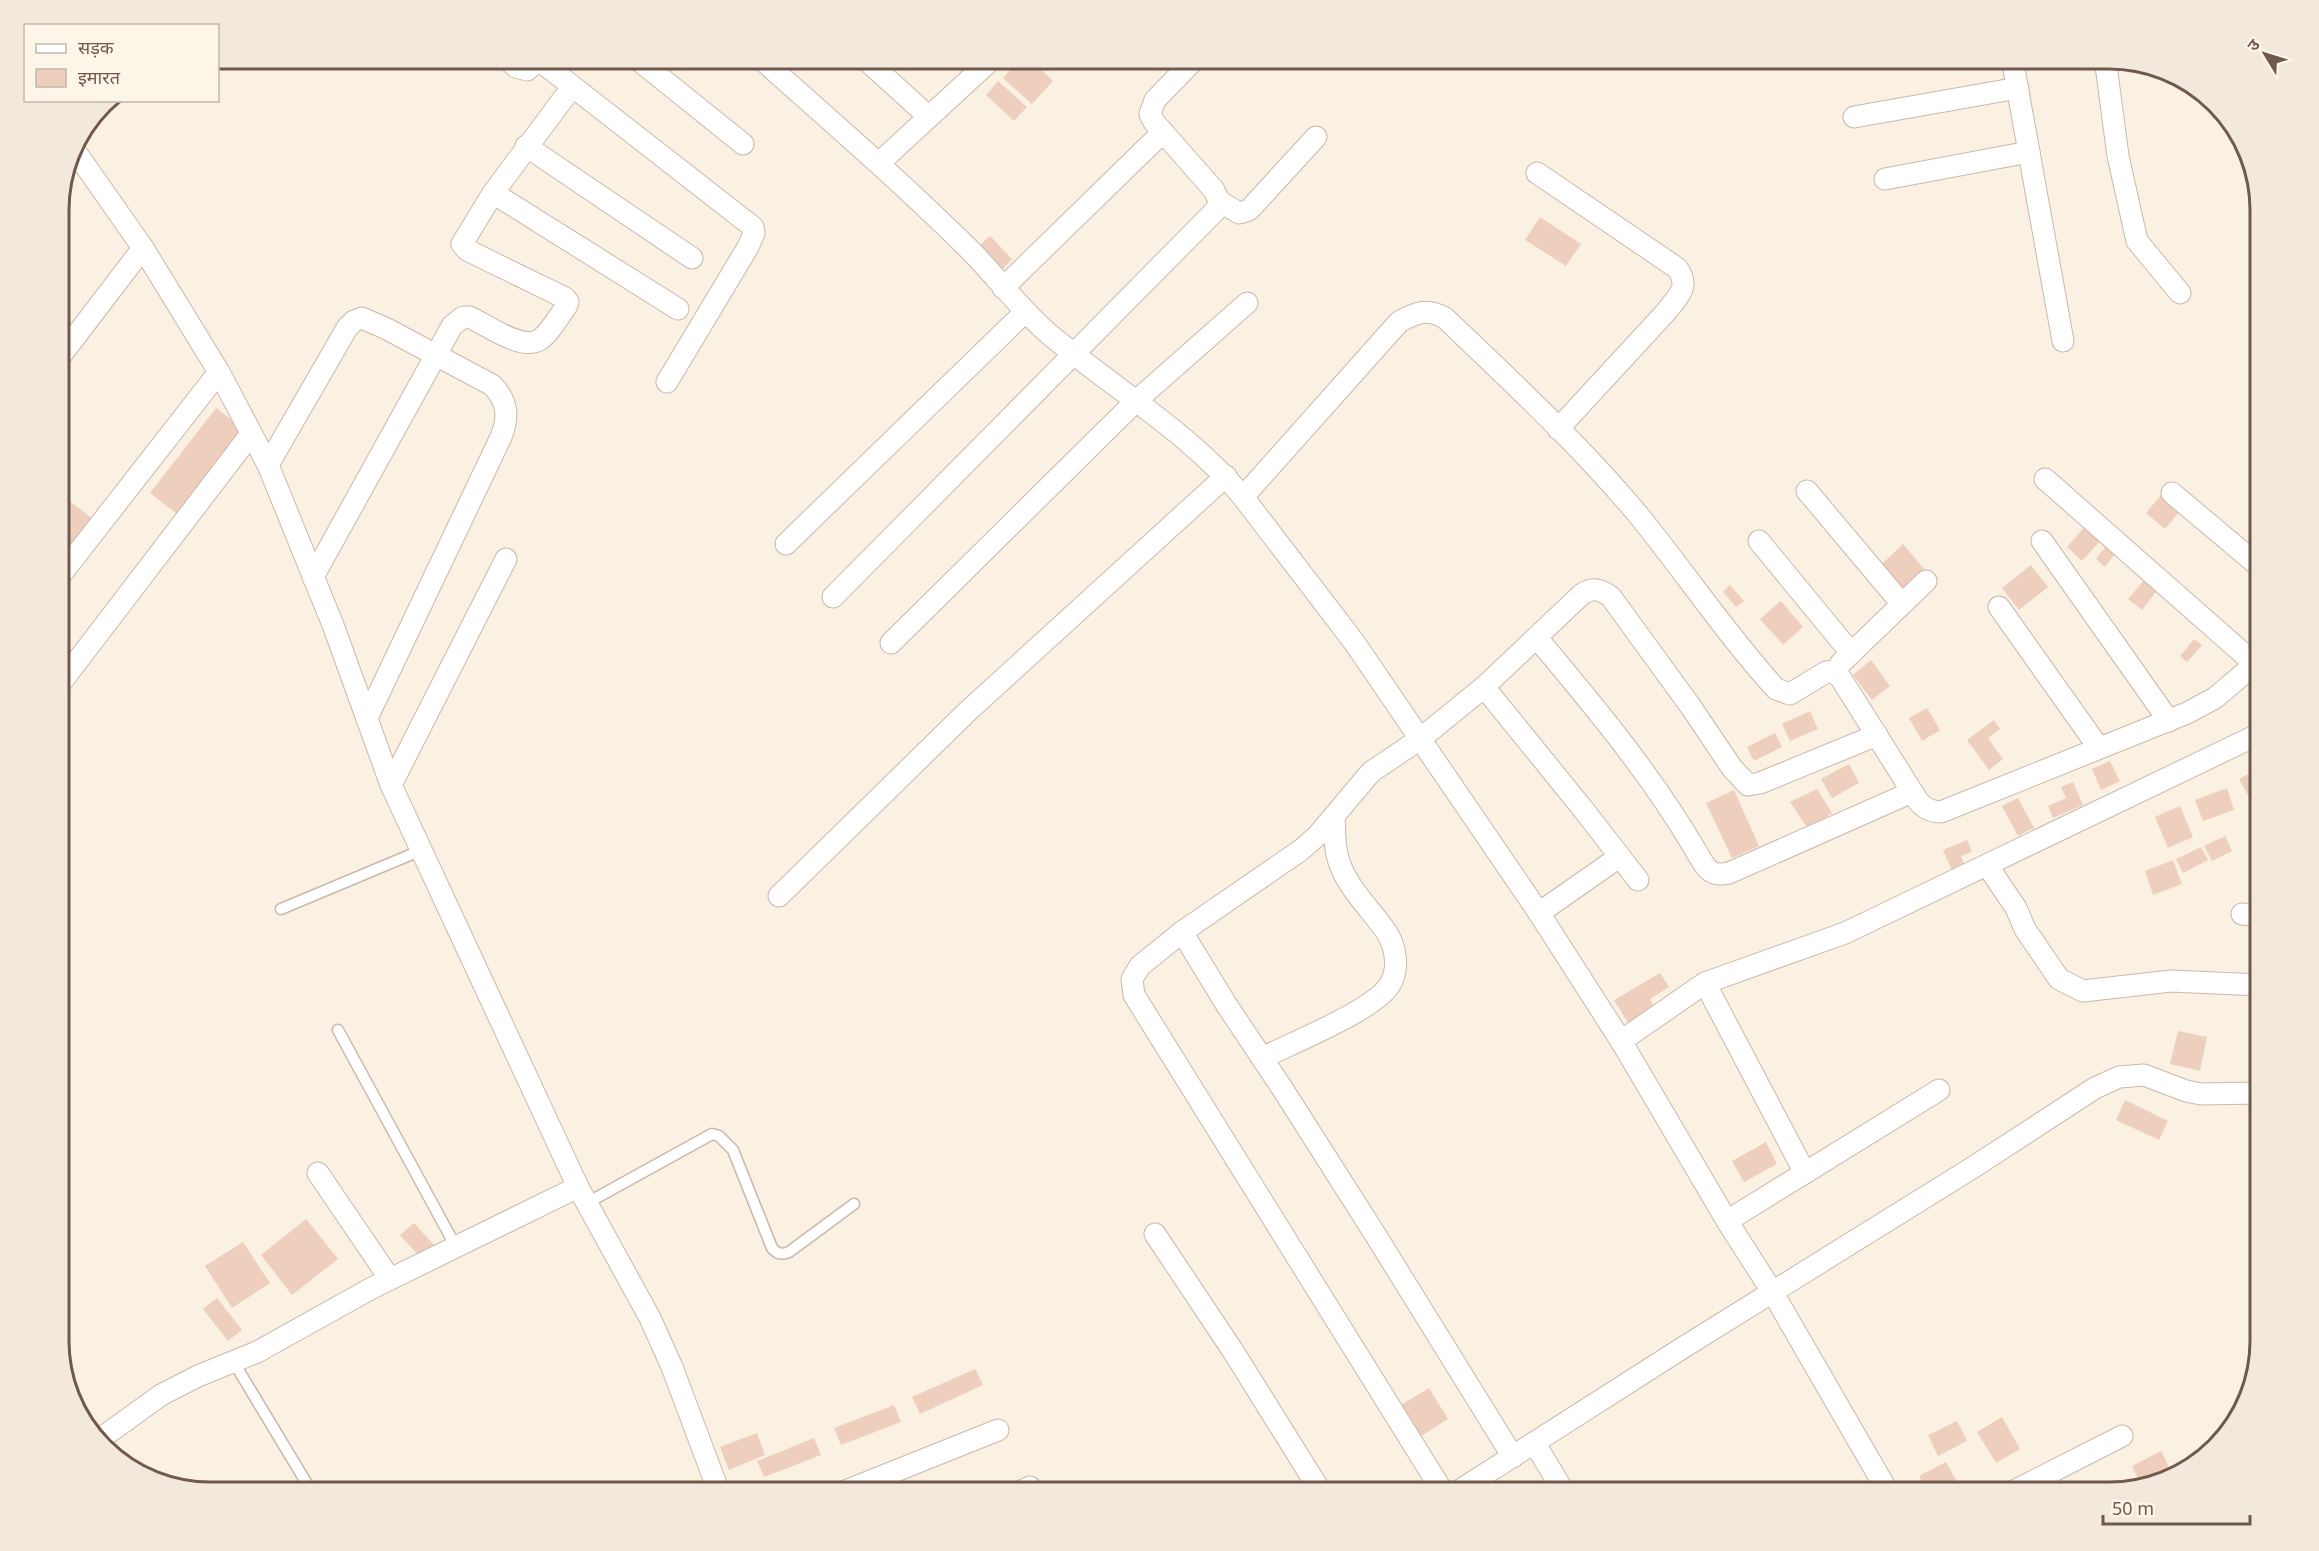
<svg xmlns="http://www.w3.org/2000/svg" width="2319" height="1551" font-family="'Noto Sans','Noto Sans Devanagari',sans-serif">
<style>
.building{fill:#eecfbd}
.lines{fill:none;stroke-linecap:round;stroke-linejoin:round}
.service-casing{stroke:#cab8ab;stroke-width:13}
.minor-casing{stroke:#cab8ab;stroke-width:23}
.service{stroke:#fff;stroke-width:10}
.minor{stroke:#fff;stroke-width:21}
.rim{fill:none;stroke:#70584b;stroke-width:3}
</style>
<rect width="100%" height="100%" fill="#faf1e3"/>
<g class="building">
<polygon points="1021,58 1029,58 1053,81 1032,104 1003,78"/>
<polygon points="998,81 1027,107 1014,121 986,95"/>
<polygon points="1540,217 1581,244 1566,266 1525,240"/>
<polygon points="990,236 1012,259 1003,269 980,245"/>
<polygon points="216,408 246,431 181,517 150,493"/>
<polygon points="59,493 93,519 61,560 59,559"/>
<polygon points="2161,495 2180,511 2165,529 2146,513"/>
<polygon points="2087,524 2103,538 2082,561 2067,547"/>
<polygon points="2109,542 2118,550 2105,567 2096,559"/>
<polygon points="1903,544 1924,569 1903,588 1882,564"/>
<polygon points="2031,565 2048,587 2019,610 2002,588"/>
<polygon points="2145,579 2158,589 2142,610 2128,599"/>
<polygon points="1730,585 1744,601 1736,607 1723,592"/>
<polygon points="1781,601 1803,627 1783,645 1760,619"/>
<polygon points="2194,639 2202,645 2187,662 2180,656"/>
<polygon points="1871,660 1890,686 1872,700 1853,675"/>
<polygon points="1927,708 1940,730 1922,741 1909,718"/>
<polygon points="1810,711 1818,729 1790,741 1782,724"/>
<polygon points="1994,720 2000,729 1988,738 2003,759 1989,770 1967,740"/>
<polygon points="1775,733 1782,747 1754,761 1747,747"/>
<polygon points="2110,761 2120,781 2101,790 2092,769"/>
<polygon points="1849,764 1859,783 1832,798 1821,779"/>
<polygon points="2260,768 2260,808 2256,810 2239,779"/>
<polygon points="2073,782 2083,805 2053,818 2048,806 2066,798 2061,787"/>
<polygon points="2227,788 2234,810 2203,821 2195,800"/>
<polygon points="1817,789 1832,813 1808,829 1790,802"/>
<polygon points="1734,790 1759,846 1732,858 1706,803"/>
<polygon points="2018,798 2034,828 2018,836 2002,806"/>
<polygon points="2180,806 2193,837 2168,848 2155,817"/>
<polygon points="2225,836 2232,851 2212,861 2204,846"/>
<polygon points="1967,840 1972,852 1961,856 1967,871 1955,877 1943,850"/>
<polygon points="2201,847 2208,860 2183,873 2176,859"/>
<polygon points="2173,860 2182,884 2153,895 2145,871"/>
<polygon points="1660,973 1669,987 1650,999 1655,1008 1629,1024 1614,1000"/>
<polygon points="2178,1031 2207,1037 2200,1071 2170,1064"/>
<polygon points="2125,1100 2168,1121 2159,1140 2116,1120"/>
<polygon points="1766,1142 1777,1164 1744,1182 1732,1161"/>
<polygon points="306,1219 338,1259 292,1295 261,1255"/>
<polygon points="414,1223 435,1246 421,1258 400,1235"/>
<polygon points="243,1242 270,1283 232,1308 205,1266"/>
<polygon points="217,1298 242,1330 228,1341 203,1309"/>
<polygon points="975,1369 983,1385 920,1414 912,1397"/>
<polygon points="1429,1388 1448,1419 1421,1436 1401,1405"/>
<polygon points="894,1405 901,1422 841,1445 834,1428"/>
<polygon points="2002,1417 2020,1449 1996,1463 1977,1432"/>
<polygon points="1957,1421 1967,1441 1938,1456 1928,1435"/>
<polygon points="757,1433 765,1455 729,1470 720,1447"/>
<polygon points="814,1438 821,1455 764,1477 757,1461"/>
<polygon points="2161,1451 2174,1477 2141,1485 2132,1466"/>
<polygon points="1946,1462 1958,1484 1942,1492 1927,1492 1919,1476"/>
</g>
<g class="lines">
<g class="service-casing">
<g id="service">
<polyline points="281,909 422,850"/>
<polyline points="338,1030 456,1247"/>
<path d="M587 1203 712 1134 719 1136 733 1150 772 1248C777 1254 782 1255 789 1252L854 1204"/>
<polyline points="233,1361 312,1492"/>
</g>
</g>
<g class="minor-casing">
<g id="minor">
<polyline points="506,58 516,67 527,70 542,58"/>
<polyline points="636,58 743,144"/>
<path d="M760 58C830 120 901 182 968 248 996 276 1019 308 1049 334 1114 389 1188 431 1243 497L1354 642 1539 913 1621 1041 1727 1221 1773 1293 1888 1492"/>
<polyline points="864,58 929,117"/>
<polyline points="2012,58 2063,341"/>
<polyline points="2105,58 2118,156 2137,241 2180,293"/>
<polyline points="540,61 753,227 754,233 748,247 667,382"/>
<polyline points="1854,117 2018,88"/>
<polyline points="526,146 692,258"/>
<polyline points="73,148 143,248 219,372 268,465 333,625 391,785 578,1187 650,1318 672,1367 719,1492"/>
<polyline points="879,163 993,58"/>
<path d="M1537 173 1677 268C1691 287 1678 296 1666 312L1558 429"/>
<polyline points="1885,179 2029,152"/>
<polyline points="493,193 678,309"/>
<polyline points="1219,201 1239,213 1249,210 1316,137"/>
<polyline points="1003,288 1163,132"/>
<polyline points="59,358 143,248"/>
<path d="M268 465 347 328 354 321 362 318 387 329 492 385C508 401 509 417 501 437L367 718"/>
<polyline points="2045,479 2255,664"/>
<polyline points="1807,491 1902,604"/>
<polyline points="2172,493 2260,567"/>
<path d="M1243 497 1399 322C1417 312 1427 308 1445 318 1512 382 1581 446 1640 517 1686 574 1727 635 1776 689L1790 694 1826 672 1832 671 1840 677 1918 801C1925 809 1930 811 1941 812L2187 713 2215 698 2255 664 2260 667"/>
<polyline points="1759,541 1851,653"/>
<polyline points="2042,541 2169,721"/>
<polyline points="786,544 1025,312"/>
<polyline points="59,577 219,372"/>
<path d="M313 577 452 326 463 317H469C486 324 521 351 539 340 550 333 558 317 566 307L568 302 565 298 467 250 462 244 493 193 572 87"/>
<polyline points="833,597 1216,210 1219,201 1214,190 1154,122 1150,114 1155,100 1196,58"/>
<polyline points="1999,607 2099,748"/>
<path d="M1537 638C1594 706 1651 774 1696 851 1705 866 1709 878 1729 873L1912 792"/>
<polyline points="891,643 1136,401 1247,303"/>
<polyline points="1841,663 1926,581"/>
<polyline points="59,685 251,434"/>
<polyline points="1484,687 1583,809 1638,880"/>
<polyline points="391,785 506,559"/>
<polyline points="1987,865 2016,908 2025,929 2059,979 2083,991 2171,981 2260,985"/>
<polyline points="779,896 968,711 1226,476"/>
<polyline points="1539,913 1619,857"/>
<polyline points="2242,914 2260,916"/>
<polyline points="1182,932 1226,1004 1282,1088 1373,1231 1513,1457"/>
<polyline points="1705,983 1805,1173"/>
<polyline points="1621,1041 1705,983 1845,933 2257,735 2260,730"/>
<path d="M1262 1058C1292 1043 1372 1011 1389 986 1400 970 1396 945 1385 930 1371 910 1350 890 1341 867 1334 851 1335 834 1334 817"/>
<polyline points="318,1173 390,1279"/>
<polyline points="1727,1221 1939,1090"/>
<polyline points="1155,1234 1233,1351 1321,1492"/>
<polyline points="100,1439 161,1395 198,1376 257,1352 372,1288 578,1187"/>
<polyline points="1535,1444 1564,1492"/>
<polyline points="843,1492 998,1430"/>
<polyline points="1019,1492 1030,1487"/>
<path d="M1443 1492 1134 995 1132 979 1140 966 1182 932 1301 850 1318 835 1371 772 1420 739 1484 687 1582 594C1593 587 1600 589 1611 597L1691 707 1732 768 1748 785 1760 783 1877 735"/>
<polyline points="1457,1492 1684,1347 1972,1168 2095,1088 2119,1077 2144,1075 2186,1091 2201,1094 2260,1093"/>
<polyline points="2012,1492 2122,1436"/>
</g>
</g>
<use href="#service" class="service"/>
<use href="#minor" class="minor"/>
</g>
<path d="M0 0H2319V1551H0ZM210 69H2109A141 141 0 0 1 2250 210V1341A141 141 0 0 1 2109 1482H210A141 141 0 0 1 69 1341V210A141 141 0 0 1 210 69Z" fill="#f3e8dc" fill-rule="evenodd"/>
<path class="rim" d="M210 69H2109A141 141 0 0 1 2250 210V1341A141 141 0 0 1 2109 1482H210A141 141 0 0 1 69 1341V210A141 141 0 0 1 210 69Z"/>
<rect x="24" y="24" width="195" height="78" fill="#fef5e9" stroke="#c5b6aa" stroke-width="1.5"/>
<rect x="36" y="44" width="30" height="9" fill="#ffffff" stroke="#c5b6aa" stroke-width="1.5"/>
<text x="78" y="54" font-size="18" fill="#70584b">सड़क</text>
<rect x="36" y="69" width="30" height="18" fill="#eecfbd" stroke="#c5b6aa" stroke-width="1.5"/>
<text x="78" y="84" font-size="18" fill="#70584b">इमारत</text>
<g transform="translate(2265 54) rotate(308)" stroke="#fef5e9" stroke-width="4.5" paint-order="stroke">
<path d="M0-4.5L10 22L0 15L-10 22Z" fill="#70584b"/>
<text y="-9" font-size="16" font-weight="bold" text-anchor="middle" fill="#70584b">उ</text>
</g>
<path d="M2103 1515v9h147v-9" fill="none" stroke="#70584b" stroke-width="3"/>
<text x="2112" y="1515" font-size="18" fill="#70584b" stroke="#fef5e9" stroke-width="4.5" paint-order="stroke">50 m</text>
</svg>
